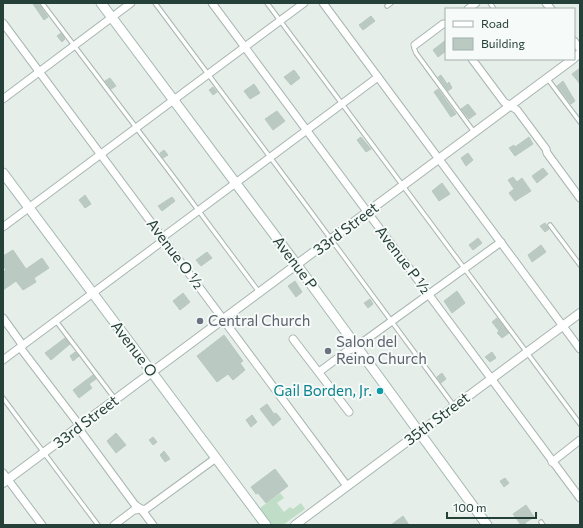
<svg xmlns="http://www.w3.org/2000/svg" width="583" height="528" font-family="Commissioner,sans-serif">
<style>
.green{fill:#c0dec7}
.building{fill:#bbc9c3;stroke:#b8c8c1}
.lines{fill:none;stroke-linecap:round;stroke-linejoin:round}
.service-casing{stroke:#a8b6b1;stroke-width:5.5}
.minor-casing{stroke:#a8b6b1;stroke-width:9}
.tertiary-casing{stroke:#a8b6b1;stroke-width:10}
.secondary-casing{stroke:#a4b9b1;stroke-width:11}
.service{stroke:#fff;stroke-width:3.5}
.minor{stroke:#fff;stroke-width:7}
.tertiary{stroke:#fff;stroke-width:8}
.secondary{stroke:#fff;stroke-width:9}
.worship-dot{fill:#6b7280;stroke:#f6faf8;stroke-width:1.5}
.culture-dot{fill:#0f9aa8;stroke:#f6faf8;stroke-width:1.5}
.labels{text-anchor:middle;stroke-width:4;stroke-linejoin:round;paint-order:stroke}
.street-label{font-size:15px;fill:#254038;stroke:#f6faf8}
.worship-label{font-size:15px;fill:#5b616d;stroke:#f6faf8;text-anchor:start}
.culture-label{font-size:15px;fill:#0d838f;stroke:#f6faf8;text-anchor:end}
</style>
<rect width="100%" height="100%" fill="#e6eeea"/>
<polygon class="green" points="280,493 284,498 277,503 284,512 290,507 293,509 301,503 305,509 283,525 272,525 260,508"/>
<g class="building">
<polygon points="35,3 38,3 48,17 44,20 33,4"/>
<polygon points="371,16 375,21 363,30 359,25"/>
<polygon points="61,33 65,39 62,42 57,36"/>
<polygon points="446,40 446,51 438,57 433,50"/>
<polygon points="580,68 580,84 572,74"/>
<polygon points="294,70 300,78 291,85 284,77"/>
<polygon points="441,75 447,84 449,82 452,88 448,91 438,77"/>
<polygon points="110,78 116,86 111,89 105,81"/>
<polygon points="563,81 575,101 571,104 557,86"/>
<polygon points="254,84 260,93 250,99 244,91"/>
<polygon points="213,87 217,92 213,95 209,90"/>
<polygon points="438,89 456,114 451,117 434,92"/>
<polygon points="468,104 476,114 469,119 461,109"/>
<polygon points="277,111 285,121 273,130 265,119"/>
<polygon points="361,137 371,149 366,152 357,140"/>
<polygon points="529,137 533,144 515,156 509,148 514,145 515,147"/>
<polygon points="164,150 168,155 163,158 160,153"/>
<polygon points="468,153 473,160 466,166 461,158"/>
<polygon points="543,168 548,174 537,183 532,176"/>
<polygon points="513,177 517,182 522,178 531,191 515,201 509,193 514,189 508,180"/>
<polygon points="442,183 450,194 439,201 432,191"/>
<polygon points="85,195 91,204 85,208 79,200"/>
<polygon points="172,197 175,201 162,211 158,206"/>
<polygon points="545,223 549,229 545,232 540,226"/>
<polygon points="478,238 482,243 473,250 469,245"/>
<polygon points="541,245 546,252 532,262 528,255"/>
<polygon points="13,250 26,269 42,258 49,268 34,278 36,282 23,290 16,281 3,290 3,272 6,270 3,265 3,256"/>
<polygon points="207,252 212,258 201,266 196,260"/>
<polygon points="295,281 302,292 296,297 288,286"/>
<polygon points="457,291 465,303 452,313 444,301"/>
<polygon points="183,293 190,302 180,310 173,301"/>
<polygon points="370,299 373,304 368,308 364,303"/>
<polygon points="497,318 509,333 502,338 497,333 499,331 492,322"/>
<polygon points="224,335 243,361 240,363 245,370 233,380 228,374 217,382 197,356"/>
<polygon points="65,338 70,344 51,360 45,353"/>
<polygon points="75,352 79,356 73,361 70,356"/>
<polygon points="492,352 496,358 490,362 485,357"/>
<polygon points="412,354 416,360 412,364 407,358"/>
<polygon points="442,373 446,379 441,383 437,377"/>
<polygon points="93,375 96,379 89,384 92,388 79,398 73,390"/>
<polygon points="267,404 274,414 276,413 281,419 273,426 260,409"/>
<polygon points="252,415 257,422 251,427 246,420"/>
<polygon points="116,433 126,445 116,453 107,441"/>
<polygon points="153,437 157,442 153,445 149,440"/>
<polygon points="164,451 170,459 165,462 160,455"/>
<polygon points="275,469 288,486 266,503 258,493 256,494 251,487"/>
<polygon points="505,478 509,483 504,487 500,481"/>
<polygon points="526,505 534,517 525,523 527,525 521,525 513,514"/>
<polygon points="403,516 409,525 391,525"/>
</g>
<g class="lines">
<g class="service-casing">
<g id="service">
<polyline points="42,3 172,175 259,292"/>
<polyline points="155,3 308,208 454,406"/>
<polyline points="267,3 580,424"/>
<polyline points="490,3 494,9"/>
<polyline points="387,6 391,3"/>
<polyline points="415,45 414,48 416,53 474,132"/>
<polyline points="547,78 580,122"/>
<polyline points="550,225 580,265"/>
<polyline points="56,321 115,399"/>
<polyline points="3,398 98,525"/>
<polyline points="541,522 543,525"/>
</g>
</g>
<g class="minor-casing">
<g id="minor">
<polyline points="212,3 580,498"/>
<polyline points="323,3 580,349"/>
<polyline points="546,3 551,9"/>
<polyline points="468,9 476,3"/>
<polyline points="3,23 347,486"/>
<polyline points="574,41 580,49"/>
<polyline points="415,45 443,24 446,24"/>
<polyline points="472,59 504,102 517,110 546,149 547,153 580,198"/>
<polyline points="3,99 131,3"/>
<polyline points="3,227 304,3"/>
<polyline points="3,318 21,343 22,350 80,426 82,433 135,505 141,509 153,525"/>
<polyline points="293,339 349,412"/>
<polyline points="3,360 160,243 163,237 378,77"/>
<polyline points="319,372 347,351 356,347 501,242"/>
<polyline points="552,462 580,440"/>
<polyline points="3,473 42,525"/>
<polyline points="114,525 134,510 146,509 216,458"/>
</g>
</g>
<g class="tertiary-casing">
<g id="tertiary">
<polyline points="574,58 580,53"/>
<polyline points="3,483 573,59"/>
<polyline points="295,525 580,313"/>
</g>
</g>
<g class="secondary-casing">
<g id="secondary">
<polyline points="101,3 297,265 487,525"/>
<polyline points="3,173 266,525"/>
</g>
</g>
<use href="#service" class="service"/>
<use href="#minor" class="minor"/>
<use href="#tertiary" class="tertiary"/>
<use href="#secondary" class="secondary"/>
</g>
<g class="worship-dot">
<circle cx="200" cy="321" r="4"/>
<circle cx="328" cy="351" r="4"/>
</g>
<circle class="culture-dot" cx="380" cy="391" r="4"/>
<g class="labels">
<g class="street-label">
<text transform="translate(346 229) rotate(-37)" y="5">33rd Street</text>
<text transform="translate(175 254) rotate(53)" y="5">Avenue O ½</text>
<text transform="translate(403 260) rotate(53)" y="5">Avenue P ½</text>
<text transform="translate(295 263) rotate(53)" y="5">Avenue P</text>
<text transform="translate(134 349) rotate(53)" y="5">Avenue O</text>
<text transform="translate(437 419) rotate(-37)" y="5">35th Street</text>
<text transform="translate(86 422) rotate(-37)" y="5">33rd Street</text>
</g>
<g class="worship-label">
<text x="208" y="326">Central Church</text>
<text x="336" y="347">Salon del<tspan x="336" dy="17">Reino Church</tspan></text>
</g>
<g class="culture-label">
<text x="372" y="396">Gail Borden, Jr.</text>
</g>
</g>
<rect width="583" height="528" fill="none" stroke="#254038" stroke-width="8"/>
<rect x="445" y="8" width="130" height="52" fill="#f6faf8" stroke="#a2b0ab"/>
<rect x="453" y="21" width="20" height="6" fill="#ffffff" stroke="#a2b0ab"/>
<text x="481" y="28" font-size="12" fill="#254038">Road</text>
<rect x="453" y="38" width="20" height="12" fill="#bbc9c3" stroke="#a2b0ab"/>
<text x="481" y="48" font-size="12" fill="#254038">Building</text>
<path d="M447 512v6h89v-6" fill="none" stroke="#254038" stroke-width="2"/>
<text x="453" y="512" font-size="12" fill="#254038" stroke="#f6faf8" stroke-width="3" paint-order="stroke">100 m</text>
</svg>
